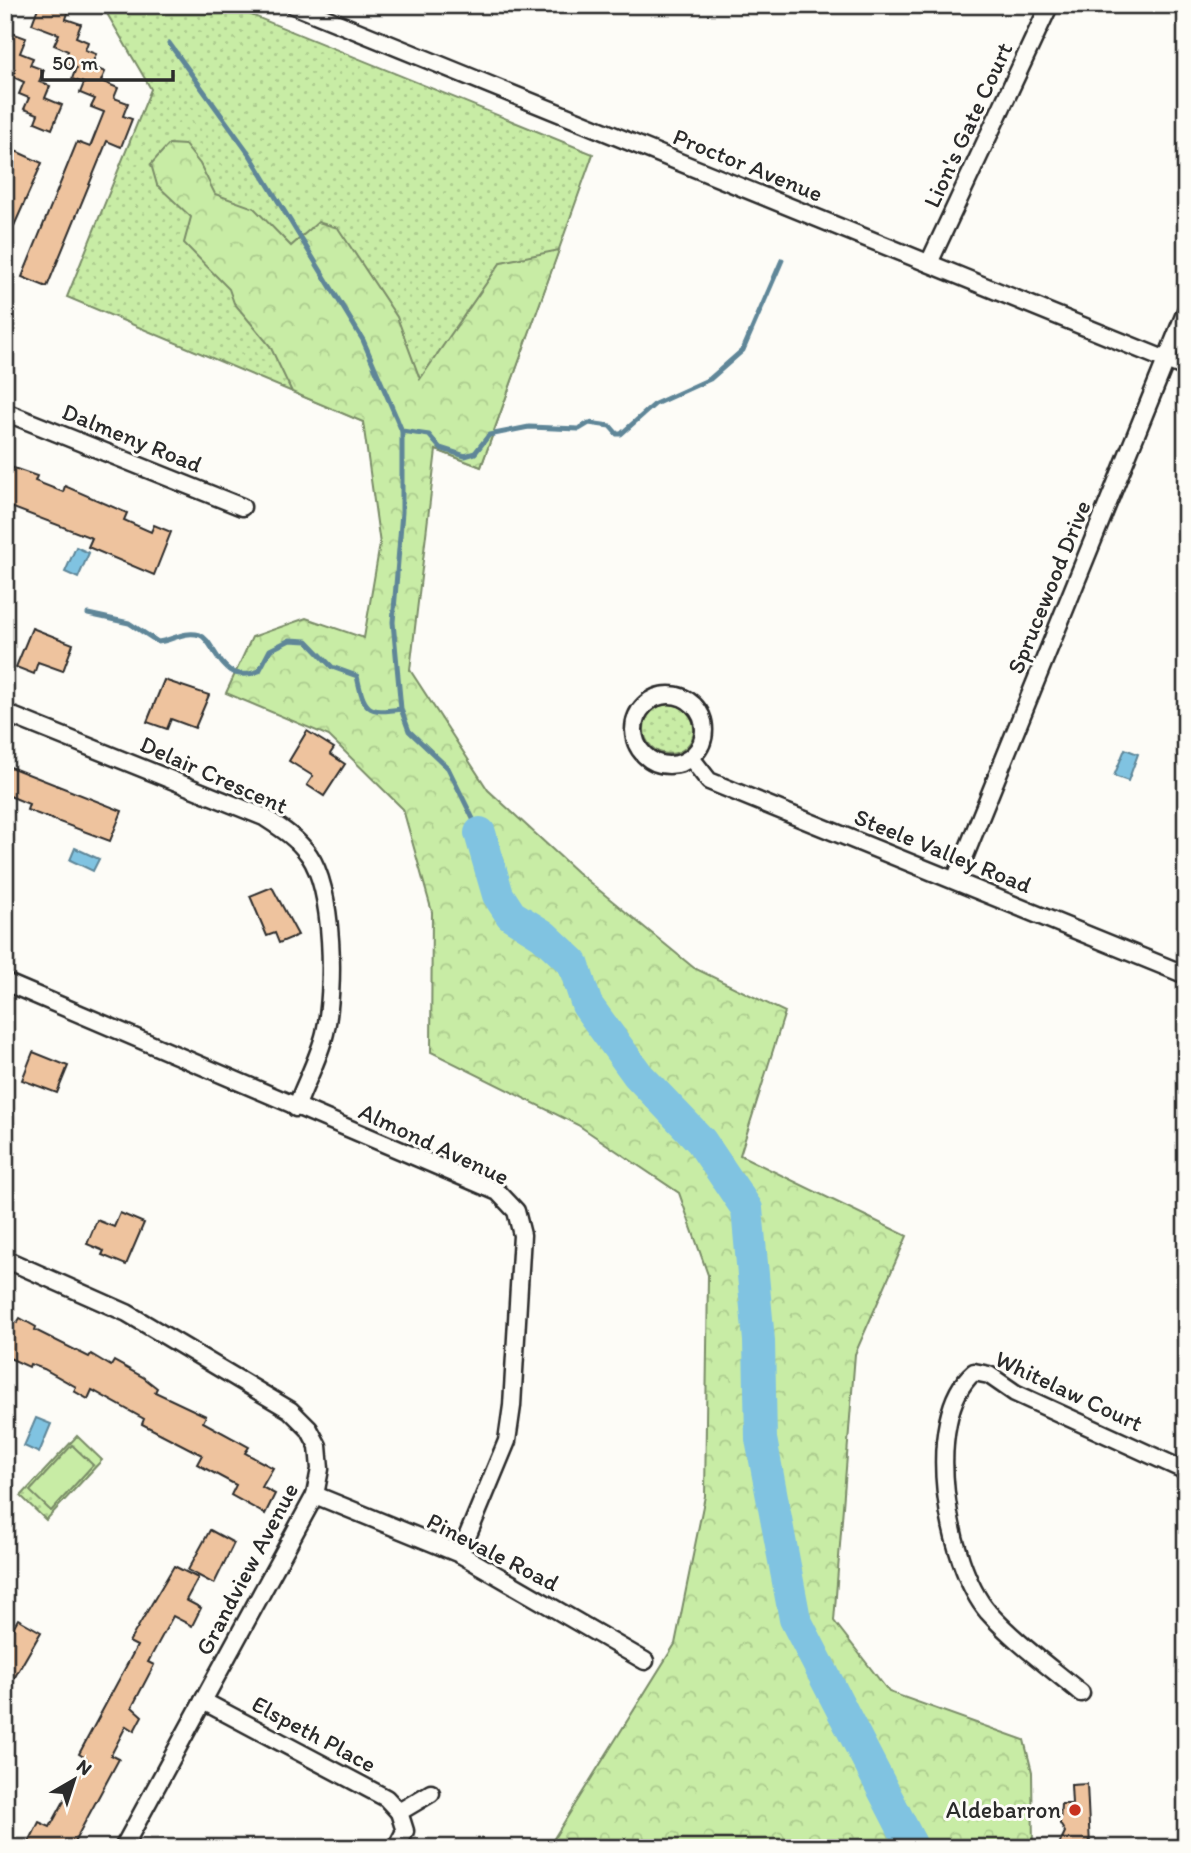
<svg xmlns="http://www.w3.org/2000/svg" width="1191" height="1853" font-family="Itim,sans-serif">
<style>
.grass{fill:url(#grass-dots);stroke:#7a8c68;stroke-width:2}
.forest{fill:url(#forest-crowns);stroke:#7a8c68;stroke-width:2}
.pitch{fill:#c8eca5;stroke:#7a8c68;stroke-width:2}
.water{fill:#80c3e1;stroke:#5e8698;stroke-width:2}
.lines{fill:none;stroke-linecap:round;stroke-linejoin:round}
.stream{stroke:#5e8698;stroke-width:5}
.river{stroke:#80c3e1;stroke-width:32}
.building{fill:#eec39e;stroke:#2b2b2b;stroke-width:2}
.minor-casing{stroke:#2b2b2b;stroke-width:21}
.minor{stroke:#fdfcf7;stroke-width:16}
.poi-dot{fill:#c8321e;stroke:#fdfcf7;stroke-width:2.5}
.labels{text-anchor:middle;stroke-width:6;stroke-linejoin:round;paint-order:stroke}
.street-label{font-size:24px;fill:#2b2b2b;stroke:#fdfcf7}
.poi-label{font-size:24px;fill:#2b2b2b;stroke:#fdfcf7;text-anchor:end}
</style>
<defs>
<pattern id="grass-dots" width="8" height="8" patternUnits="userSpaceOnUse" patternTransform="scale(1.75)"><rect width="8" height="8" fill="#c8eca5"/><path d="M2 2h.1M6 6h.1" fill="none" stroke="#accb8e" stroke-width="1.8" stroke-linecap="round"/></pattern>
<pattern id="forest-crowns" width="20" height="18" patternUnits="userSpaceOnUse" patternTransform="scale(1.75)"><rect width="20" height="18" fill="#c8eca5"/><path d="M2 6a3 3 0 1 1 6 0M12 15a3 3 0 1 1 6 0" fill="none" stroke="#accb8e"/></pattern>
</defs>
<rect width="100%" height="100%" fill="#fdfcf7"/>
<filter id="ink" filterUnits="userSpaceOnUse"><feTurbulence type="fractalNoise" baseFrequency=".0143" numOctaves="2"/><feDisplacementMap in="SourceGraphic" scale="14" xChannelSelector="R" yChannelSelector="G"/><feConvolveMatrix kernelMatrix="1 2 1 2 8 2 1 2 1" color-interpolation-filters="sRGB"/></filter>
<g filter="url(#ink)">
<g class="grass">
<polygon points="102,5 227,5 593,154 481,467 364,422 67,297 151,89"/>
<circle cx="669" cy="729" r="25"/>
<polygon points="77,1436 102,1460 46,1520 21,1496"/>
</g>
<polygon class="forest" points="169,144 185,145 200,164 215,194 254,208 291,246 318,222 338,228 397,317 420,379 501,262 559,250 481,467 436,450 410,670 488,790 577,872 694,968 785,1012 740,1155 907,1236 855,1354 834,1621 889,1692 1024,1740 1032,1772 1033,1848 548,1848 675,1644 705,1496 708,1275 679,1193 578,1125 431,1052 432,912 403,809 329,736 226,693 252,637 306,618 364,638 380,544 363,422 292,392 270,346 234,303 229,289 184,243 191,217 157,185 151,164"/>
<polygon class="pitch" points="72,1445 93,1465 51,1511 30,1491"/>
<g class="water">
<polygon points="76,547 89,553 78,578 65,572"/>
<polygon points="1125,749 1138,754 1128,781 1114,776"/>
<polygon points="75,848 99,859 93,871 70,860"/>
<polygon points="36,1418 51,1424 39,1453 24,1446"/>
</g>
<g class="lines">
<g class="stream">
<polyline points="169,43 250,155 363,340 402,431 402,512 393,622 401,709"/>
<polyline points="402,431 429,435 440,448 465,456 475,453 489,435 529,427 579,429 589,423 610,426 617,434 621,434 655,404 710,379 743,350 782,260"/>
<path d="M88 614 129 623 158 642C172 641 184 630 200 635 216 641 219 687 259 671L270 650 290 640 307 641 332 667 357 676C364 710 367 714 401 709L409 731 448 768 480 833"/>
</g>
<polyline class="river" points="480,833 498,895 511,915 543,935 573,963 587,1005 638,1075 701,1141 747,1209 759,1341 761,1439 795,1619 913,1848"/>
</g>
<g class="building">
<polygon points="39,5 58,5 69,10 66,19 81,24 76,37 88,42 85,50 96,54 91,66 105,72 101,81 118,88 114,98 128,103 123,116 132,119 121,147 107,141 47,287 22,277 77,142 90,147 104,112 91,107 95,99 80,93 84,83 72,79 76,68 64,63 68,51 54,45 59,34 32,24"/>
<polygon points="9,32 26,38 20,53 33,58 30,65 44,70 39,82 50,86 45,98 62,105 52,129 35,122 38,114 24,109 29,98 19,94 24,82 13,77 15,70 13,69 5,86 5,41"/>
<polygon points="11,149 42,163 5,246 5,163"/>
<polygon points="5,465 37,476 35,481 63,492 65,486 127,513 124,520 151,532 154,525 171,532 154,575 88,547 92,538 8,506 10,501 5,499"/>
<polygon points="32,628 73,644 63,671 38,662 34,674 16,667"/>
<polygon points="164,680 209,695 195,728 171,719 167,729 147,722"/>
<polygon points="307,731 334,748 330,754 345,764 324,796 307,785 313,776 289,761"/>
<polygon points="5,765 122,811 110,841 27,810 29,804 5,794"/>
<polygon points="272,887 298,935 279,943 275,933 267,936 250,896"/>
<polygon points="33,1052 68,1066 57,1093 22,1080"/>
<polygon points="120,1213 144,1223 126,1265 102,1255 104,1251 87,1244 97,1220 114,1227"/>
<polygon points="5,1316 17,1323 20,1318 36,1327 35,1330 89,1357 91,1354 111,1366 114,1361 143,1377 157,1388 155,1392 206,1416 203,1422 249,1447 245,1453 273,1468 262,1487 275,1494 265,1514 231,1495 236,1485 197,1464 202,1455 142,1424 144,1419 92,1390 88,1399 74,1391 76,1387 44,1369 30,1364 29,1367 5,1356"/>
<polygon points="210,1530 234,1543 214,1584 188,1570"/>
<polygon points="174,1566 198,1578 186,1600 201,1608 192,1626 173,1616 148,1662 154,1665 132,1707 142,1716 134,1731 126,1726 111,1755 119,1759 71,1848 26,1848 39,1822 50,1827 87,1759 79,1754 137,1646 129,1642"/>
<polygon points="18,1619 41,1632 5,1694 5,1642"/>
<polygon points="1087,1784 1090,1846 1058,1847 1065,1832 1060,1824 1061,1804 1072,1804 1071,1785"/>
</g>
<g class="lines">
<g class="minor-casing">
<g id="minor">
<polyline points="293,5 1186,368"/>
<polyline points="929,263 1049,6"/>
<polyline points="5,412 242,507"/>
<circle cx="669" cy="730" r="35"/>
<path d="M5 713 264 817C281 828 297 838 309 855 334 891 335 990 325 1033 319 1058 305 1083 296 1108"/>
<polyline points="691,758 709,781 1186,975"/>
<polyline points="955,880 1186,311"/>
<polyline points="5,982 498,1192 516,1211 522,1235 512,1406 507,1441 460,1554"/>
<polyline points="5,1259 127,1313 290,1410 309,1429 318,1446 320,1469 315,1495 123,1848"/>
<polyline points="315,1495 460,1554 645,1661"/>
<path d="M1081 1693C1050 1667 1015 1642 988 1612 947 1564 921 1417 974 1372L989 1375 1015 1393 1186 1471"/>
<polyline points="203,1701 386,1798 399,1812"/>
<polyline points="396,1848 405,1831 399,1812 431,1793"/>
</g>
</g>
<use href="#minor" class="minor"/>
</g>
</g>
<circle class="poi-dot" cx="1075" cy="1810" r="7"/>
<g class="labels">
<g class="street-label">
<text transform="translate(968 125) rotate(-65)" y="8">Lion's Gate Court</text>
<text transform="translate(748 165) rotate(22)" y="8">Proctor Avenue</text>
<text transform="translate(132 438) rotate(22)" y="8">Dalmeny Road</text>
<text transform="translate(1049 587) rotate(-68)" y="8">Sprucewood Drive</text>
<text transform="translate(214 775) rotate(24)" y="8">Delair Crescent</text>
<text transform="translate(943 851) rotate(22)" y="8">Steele Valley Road</text>
<text transform="translate(434 1144) rotate(25)" y="8">Almond Avenue</text>
<text transform="translate(1069 1391) rotate(25)" y="8">Whitelaw Court</text>
<text transform="translate(493 1552) rotate(27)" y="8">Pinevale Road</text>
<text transform="translate(247 1569) rotate(-62)" y="8">Grandview Avenue</text>
<text transform="translate(314 1734) rotate(28)" y="8">Elspeth Place</text>
</g>
<g class="poi-label">
<text x="1061" y="1818">Aldebarron</text>
</g>
</g>
<rect width="1191" height="1853" fill="none" stroke="#fdfcf7" stroke-width="28"/>
<rect x="14" y="14" width="1163" height="1825" fill="none" stroke="#2b2b2b" stroke-width="2.5" filter="url(#ink)"/>
<g transform="translate(74 1780) rotate(39)" stroke="#fdfcf7" stroke-width="5" paint-order="stroke">
<path d="M0-5L12 26L0 18L-12 26Z" fill="#2b2b2b"/>
<text y="-10" font-size="19" font-weight="bold" text-anchor="middle" fill="#2b2b2b">N</text>
</g>
<path d="M42 70v10h131v-10" fill="none" stroke="#2b2b2b" stroke-width="3.5"/>
<text x="52" y="70" font-size="21" fill="#2b2b2b" stroke="#fdfcf7" stroke-width="5" paint-order="stroke">50 m</text>
</svg>
